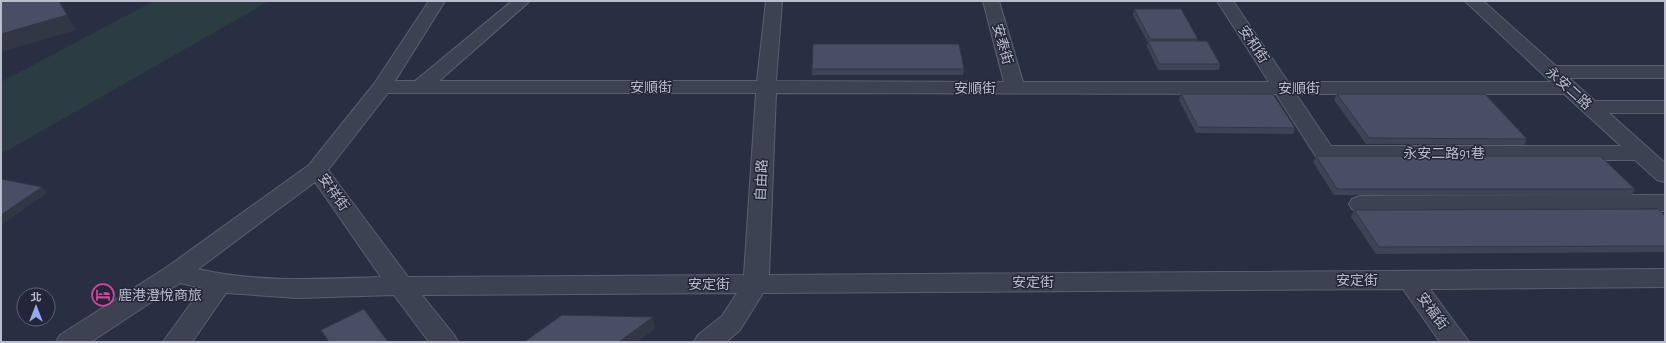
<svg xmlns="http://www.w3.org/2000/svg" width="1666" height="343" font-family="'Alegreya Sans','Noto Sans TC',sans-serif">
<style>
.green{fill:#2b3c43}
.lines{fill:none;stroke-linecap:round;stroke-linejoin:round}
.minor-casing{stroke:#5b5f6f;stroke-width:2}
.minor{fill:#3d4252;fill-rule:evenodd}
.wall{fill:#3e4456}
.shaded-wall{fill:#323746}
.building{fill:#484f64;stroke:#323746}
.labels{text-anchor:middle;stroke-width:3;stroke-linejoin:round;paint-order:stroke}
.street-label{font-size:14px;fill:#babecc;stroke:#222638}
.poi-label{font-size:14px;fill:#babecc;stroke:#222638;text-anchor:start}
</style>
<rect width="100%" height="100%" fill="#292f42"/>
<polygon class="green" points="154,1 269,1 1,154 1,82"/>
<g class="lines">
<g class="minor-casing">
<g id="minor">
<path d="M429 1H445L395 81H415L512 1H530L439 81H757L766 1H782L776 81 1004 82 983 1H999L1023 82H1269L1217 1H1233L1288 82H1551L1465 1H1483L1556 66H1665V78H1569L1595 101H1665V113H1609L1665 163V182L1657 180 1635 160H1325L1317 158 1276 94 776 93 769 275 1665 269V287L1430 289 1469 342H1440L1403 289 763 293 740 330 726 342H694L698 335 722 316 737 293 422 295 454 335 458 342H429L394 295 297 298 226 293 192 342H163L202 288 180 283 91 342H56L60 335 167 267 309 165 374 84ZM388 93H756L744 275 408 277 328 170ZM1296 94H1564L1621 146H1331ZM315 182 381 277C321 279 258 283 198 269Z"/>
<polygon points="1665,195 1665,211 1360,212 1352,209 1349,204 1352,199 1360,196"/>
</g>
</g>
<use href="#minor" class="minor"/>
</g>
<g class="wall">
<polygon points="1134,9 1198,39 1198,41 1220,64 1219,70 1158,70 1147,47 1148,43 1133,15"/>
<polygon points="812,69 964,69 963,75 812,75"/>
<polygon points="1181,94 1295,128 1293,134 1196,133 1179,100"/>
<polygon points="1337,94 1527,139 1524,145 1366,144 1334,100"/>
<polygon points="1316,156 1635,189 1631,196 1334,195 1313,162"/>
<polygon points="1354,210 1665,216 1665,252 1376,254 1351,217"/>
</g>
<g class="shaded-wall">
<polygon points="67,15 76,30 1,52 1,34"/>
<polygon points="42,187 47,193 1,225 1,215"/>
<polygon points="653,317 655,329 637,342 619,342"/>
</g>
<g class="building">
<polygon points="1,1 59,1 67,15 1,34"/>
<polygon points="1134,9 1181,9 1198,39 1150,39"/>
<polygon points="1148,41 1207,41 1220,64 1159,64"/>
<polygon points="813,44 959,44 964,69 812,69"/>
<polygon points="1181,94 1273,94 1295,128 1198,127"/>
<polygon points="1337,94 1485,94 1527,139 1369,138"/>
<polygon points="1316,156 1600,156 1635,189 1337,189"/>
<polygon points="1,179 42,187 1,215"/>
<polygon points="1658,209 1665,216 1665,246 1379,247 1354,210"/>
<polygon points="364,309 388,342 329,342 321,330"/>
<polygon points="562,315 653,317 619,342 524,342"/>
</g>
<defs>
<g id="hotel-ring" transform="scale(1.15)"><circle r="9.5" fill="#222638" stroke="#d1479c" stroke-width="1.5"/><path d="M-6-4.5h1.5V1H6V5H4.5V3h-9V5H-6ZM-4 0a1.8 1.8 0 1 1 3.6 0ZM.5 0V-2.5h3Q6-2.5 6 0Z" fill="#d1479c"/></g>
</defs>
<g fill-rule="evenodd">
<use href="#hotel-ring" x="103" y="295"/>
</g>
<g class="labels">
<g class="street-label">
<text transform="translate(1003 44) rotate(74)" y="5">安泰街</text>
<text transform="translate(1254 44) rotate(56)" y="5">安和街</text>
<text x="651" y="92">安順街</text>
<text x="975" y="93">安順街</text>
<text x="1299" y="93">安順街</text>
<text transform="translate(1569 88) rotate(42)" y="5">永安二路</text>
<text x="1444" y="158">永安二路91巷</text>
<text transform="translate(761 180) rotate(-87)" y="5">自由路</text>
<text transform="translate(334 192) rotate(55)" y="5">安祥街</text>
<text x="1357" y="285">安定街</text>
<text x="1033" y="287">安定街</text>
<text x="709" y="289">安定街</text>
<text transform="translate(1433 311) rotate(54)" y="5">安福街</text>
</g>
<g class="poi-label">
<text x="118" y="300">鹿港澄悅商旅</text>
</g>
</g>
<rect width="1666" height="343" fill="none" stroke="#babecc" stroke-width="4"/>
<g transform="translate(36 307)"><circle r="19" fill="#222638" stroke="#5f6373"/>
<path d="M0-3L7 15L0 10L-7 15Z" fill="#98a9f3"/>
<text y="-6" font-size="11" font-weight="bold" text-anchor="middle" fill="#babecc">北</text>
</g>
</svg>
